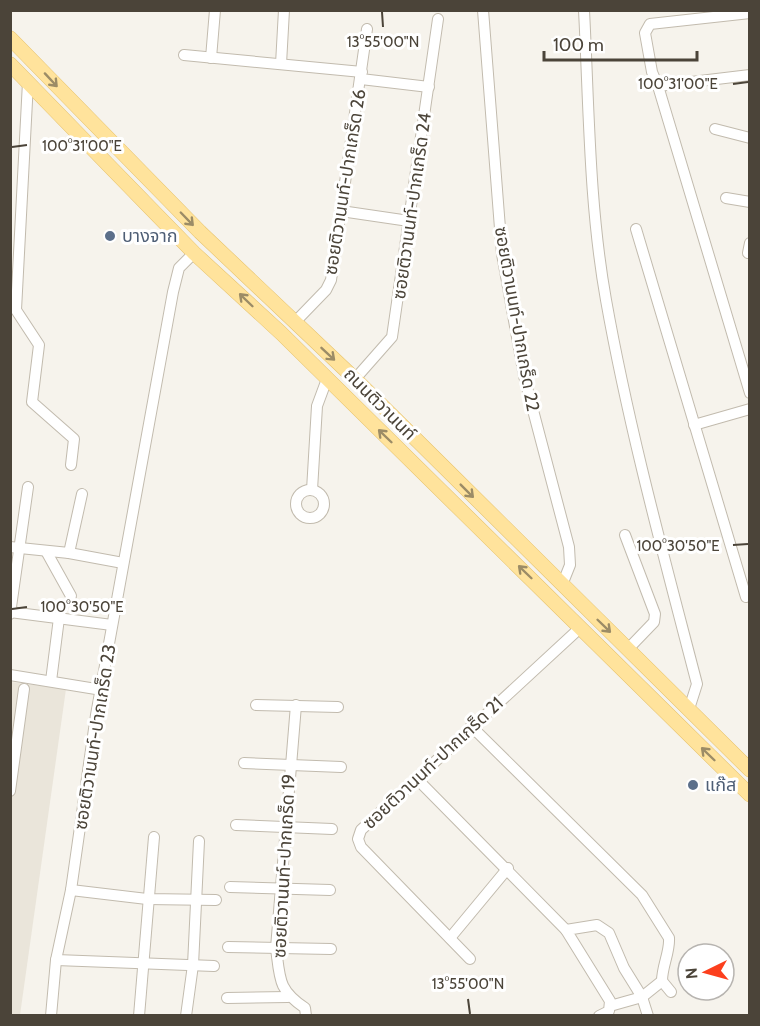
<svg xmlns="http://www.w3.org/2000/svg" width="760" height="1026" font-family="Cabin,'Noto Sans Thai',sans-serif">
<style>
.residential{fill:#eae5da}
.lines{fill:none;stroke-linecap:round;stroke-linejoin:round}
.minor-casing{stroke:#c2bbae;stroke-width:12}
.major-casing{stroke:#e6c16a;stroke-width:15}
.minor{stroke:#fff;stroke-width:10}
.major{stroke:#ffe39c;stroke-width:14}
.oneway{stroke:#9c8c66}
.ticks{fill:none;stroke:#4b4439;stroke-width:2}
.service-dot{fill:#5c6f8a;stroke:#fff;stroke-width:2}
.labels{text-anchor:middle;stroke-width:6;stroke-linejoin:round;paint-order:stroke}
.street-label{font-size:18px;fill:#4b4439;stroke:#fff}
.service-label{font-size:18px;fill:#4e5e75;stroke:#fff;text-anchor:start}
.ticks-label{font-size:15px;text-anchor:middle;fill:#4b4439;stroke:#fff;stroke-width:6;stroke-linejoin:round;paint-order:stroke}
</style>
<rect width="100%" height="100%" fill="#f6f3ec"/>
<polygon class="residential" points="11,682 66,689 20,1015 11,1016"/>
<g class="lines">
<g class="minor-casing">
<g id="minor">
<polyline points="483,10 502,254 524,376 569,547 570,565 562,585"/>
<path d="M584 10C589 107 589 205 606 300 629 429 664 557 697 684L689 709"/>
<polyline points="750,13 650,24 645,33 652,72 658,86 750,393"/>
<polyline points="184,55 362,72"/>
<polyline points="211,58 215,10"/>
<polyline points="281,64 284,10"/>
<polyline points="361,79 429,87"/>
<polyline points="28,82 16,310 39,345 32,402 74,439 71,465"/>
<polyline points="658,86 750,75"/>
<polyline points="715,129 750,138"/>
<polyline points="726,198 750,202"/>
<polyline points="341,211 409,221"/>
<polyline points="636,229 746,597"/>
<polyline points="748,253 750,243"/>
<polyline points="295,322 326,290 331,280 367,29"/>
<polyline points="355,379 392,337 438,19"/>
<polyline points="694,425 750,409"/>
<polyline points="312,490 317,406 327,379"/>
<circle cx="310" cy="504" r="14"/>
<polyline points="625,535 655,614 654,622 628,649"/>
<polyline points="10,547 69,553 123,563"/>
<polyline points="46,551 71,596"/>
<polyline points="69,553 82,494"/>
<polyline points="10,612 112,625"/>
<polyline points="10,614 28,487"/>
<polyline points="10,675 102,690"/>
<polyline points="51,681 59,618"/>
<polyline points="256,705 338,707"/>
<path d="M296 705 276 948C280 979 278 990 305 1008L306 1016"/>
<path d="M471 726 642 895 669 938C670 952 662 966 662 981L671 992"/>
<polyline points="244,763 341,767"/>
<polyline points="416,778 566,930"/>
<polyline points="10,791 24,689"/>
<polyline points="236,825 332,829"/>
<polyline points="230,887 330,890"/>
<polyline points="71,890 147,899 216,900"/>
<polyline points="450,938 508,868"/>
<polyline points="228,947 331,949"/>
<polyline points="470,959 361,847 358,839 361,830 581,627"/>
<polyline points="56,960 214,966"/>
<polyline points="227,998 288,997"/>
<polyline points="610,1006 642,997 662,981"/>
<polyline points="51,1016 56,960 71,890 96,715 173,292 179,268 194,253"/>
<polyline points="139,1016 154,837"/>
<polyline points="186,1016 193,965 199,841"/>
<polyline points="599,1016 609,1011 610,1001 566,930 597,925 609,933 624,968 642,997 648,1016"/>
</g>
</g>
<g class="major-casing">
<g id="major">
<polyline points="10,38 200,232 355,379 750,770"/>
<polyline points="10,64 194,253 281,333 750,795"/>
</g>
</g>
<use href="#minor" class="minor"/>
<use href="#major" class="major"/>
</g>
<defs><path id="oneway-shaft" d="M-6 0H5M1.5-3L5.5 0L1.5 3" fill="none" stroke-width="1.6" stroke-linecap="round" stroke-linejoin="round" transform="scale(1.5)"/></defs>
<g class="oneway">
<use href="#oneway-shaft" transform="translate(51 80) rotate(47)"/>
<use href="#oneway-shaft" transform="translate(187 219) rotate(46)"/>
<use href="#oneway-shaft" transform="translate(246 300) rotate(-136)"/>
<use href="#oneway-shaft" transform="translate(328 354) rotate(43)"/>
<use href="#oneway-shaft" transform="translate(385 436) rotate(-136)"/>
<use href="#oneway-shaft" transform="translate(467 491) rotate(45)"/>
<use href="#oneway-shaft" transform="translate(525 572) rotate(-136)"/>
<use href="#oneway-shaft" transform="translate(604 626) rotate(44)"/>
<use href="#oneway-shaft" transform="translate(708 754) rotate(-136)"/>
</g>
<path class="ticks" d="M382 12 383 27M733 84 748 82M12 147 27 145M733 545 748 544M12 609 27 607M468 999 470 1014"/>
<g class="service-dot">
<circle cx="110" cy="236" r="6"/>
<circle cx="693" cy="785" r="6"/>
</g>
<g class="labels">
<g class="street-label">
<text transform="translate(345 182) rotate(-81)" y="6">ซอยติวานนท์-ปากเกร็ด 26</text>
<text transform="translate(412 206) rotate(-82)" y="6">ซอยติวานนท์-ปากเกร็ด 24</text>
<text transform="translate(517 319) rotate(80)" y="6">ซอยติวานนท์-ปากเกร็ด 22</text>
<text transform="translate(380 404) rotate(45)" y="6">ถนนติวานนท์</text>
<text transform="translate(95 737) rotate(-81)" y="6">ซอยติวานนท์-ปากเกร็ด 23</text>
<text transform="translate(433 763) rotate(-43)" y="6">ซอยติวานนท์-ปากเกร็ด 21</text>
<text transform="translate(284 866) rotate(-87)" y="6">ซอยติวานนท์-ปากเกร็ด 19</text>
</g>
<g class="service-label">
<text x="122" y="242">บางจาก</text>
<text x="705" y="791">แก๊ส</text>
</g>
</g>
<g class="ticks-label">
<text x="383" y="47">13°55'00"N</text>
<text x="678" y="89">100°31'00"E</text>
<text x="82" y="151">100°31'00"E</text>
<text x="678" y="551">100°30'50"E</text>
<text x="82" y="612">100°30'50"E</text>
<text x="468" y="989">13°55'00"N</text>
</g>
<rect width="760" height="1026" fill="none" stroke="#4b4439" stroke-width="24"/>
<g transform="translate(706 972) rotate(265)"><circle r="28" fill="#ffffff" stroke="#b7b4b0" stroke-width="1.5"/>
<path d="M0-4.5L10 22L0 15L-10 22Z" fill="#fc3f1d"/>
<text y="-9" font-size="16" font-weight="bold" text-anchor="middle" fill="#4b4439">N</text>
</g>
<path d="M544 51v9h153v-9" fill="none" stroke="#4b4439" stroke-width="3"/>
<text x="553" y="51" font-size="18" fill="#4b4439" stroke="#ffffff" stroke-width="4.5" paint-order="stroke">100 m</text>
</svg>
